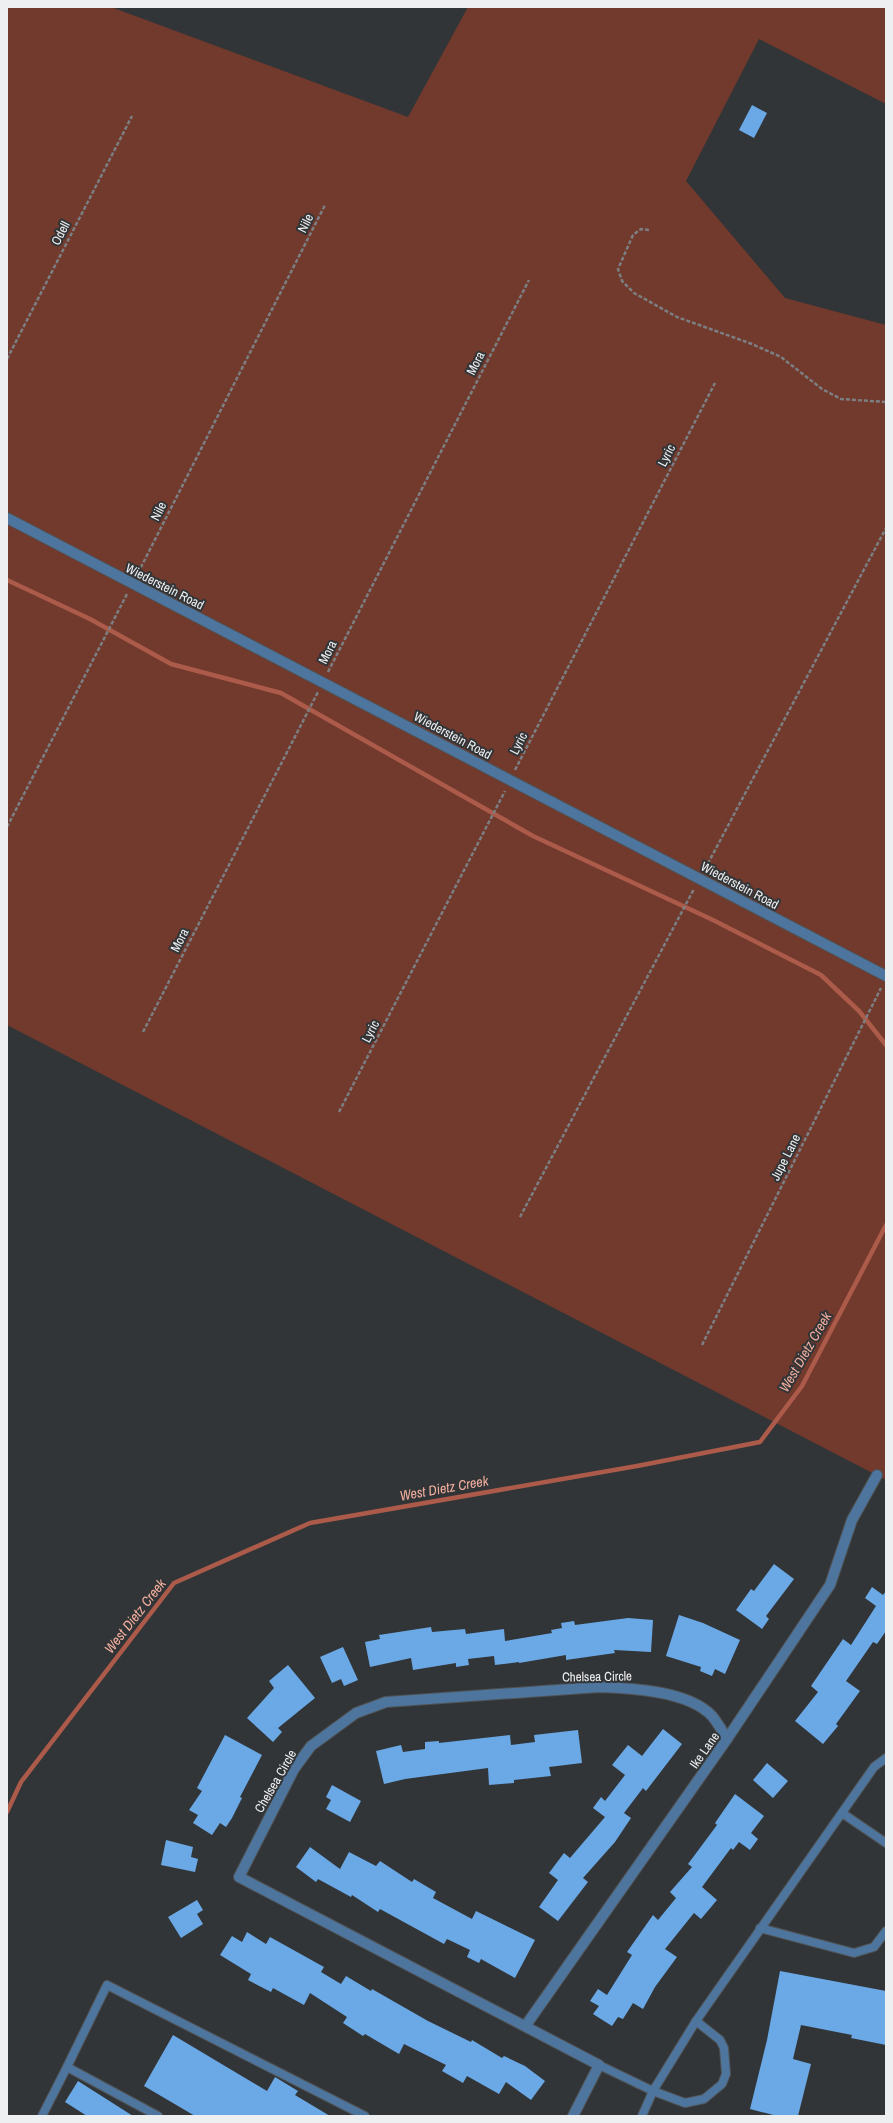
<svg xmlns="http://www.w3.org/2000/svg" width="893" height="2123" font-family="'Archivo Narrow',sans-serif">
<style>
.green{fill:#72392d}
.lines{fill:none;stroke-linecap:round;stroke-linejoin:round}
.stream{stroke:#ac5b4a;stroke-width:4.5}
.building{fill:#6ba9e6}
.service-casing{stroke:#505355;stroke-width:10}
.minor-casing{stroke:#505355;stroke-width:12}
.path{stroke:#7c7f81;stroke-width:2.5;stroke-dasharray:4 2;stroke-linecap:butt}
.service{stroke:#4d759d;stroke-width:8}
.minor{stroke:#4d759d;stroke-width:10}
.labels{text-anchor:middle;stroke-width:4;stroke-linejoin:round;paint-order:stroke}
.street-label{font-size:13px;fill:#eeeff1;stroke:#323537}
.water-label{font-size:14px;font-style:italic;fill:#f1ad9d;stroke:#323537}
</style>
<rect width="100%" height="100%" fill="#323537"/>
<polygon class="green" points="7,7 111,7 408,117 468,7 886,7 886,104 759,39 686,181 785,298 886,325 886,1480 7,1025"/>
<g class="lines">
<g class="stream">
<polyline points="7,580 90,619 171,664 281,693 533,836 713,920 821,975 859,1011 886,1045"/>
<polyline points="7,1812 21,1782 174,1583 310,1523 637,1466 760,1442 802,1386 886,1225"/>
</g>
</g>
<g class="building">
<polygon points="752,105 767,113 754,138 739,130"/>
<polygon points="774,1564 794,1579 766,1616 769,1619 762,1629 736,1610 751,1589 754,1591"/>
<polygon points="872,1587 883,1595 886,1591 886,1631 877,1644 873,1642 846,1681 860,1691 836,1724 838,1726 823,1744 795,1721 818,1692 811,1686 843,1639 851,1645 876,1606 865,1598"/>
<polygon points="679,1615 703,1623 740,1640 725,1674 715,1669 712,1676 700,1671 701,1667 666,1656"/>
<polygon points="628,1618 653,1620 651,1652 614,1650 615,1653 566,1660 566,1655 519,1663 519,1662 495,1665 494,1656 468,1659 469,1665 456,1667 456,1663 413,1670 411,1658 370,1667 365,1642 380,1639 379,1635 431,1627 432,1632 465,1629 466,1634 504,1629 505,1641 552,1633 551,1630 562,1628 561,1623 574,1621 575,1625"/>
<polygon points="343,1647 358,1680 344,1686 341,1679 332,1683 320,1657"/>
<polygon points="288,1665 315,1698 278,1728 282,1732 273,1742 247,1718 274,1688 269,1681"/>
<polygon points="663,1729 682,1744 646,1791 643,1788 624,1813 631,1818 615,1842 583,1878 588,1882 558,1921 539,1907 558,1880 549,1873 564,1853 570,1858 605,1817 593,1808 601,1797 605,1801 625,1775 612,1765 628,1745 642,1756"/>
<polygon points="578,1730 582,1763 549,1767 551,1776 514,1780 514,1783 489,1785 488,1768 405,1779 384,1784 376,1751 401,1745 403,1752 425,1749 425,1742 439,1741 439,1743 510,1735 511,1745 535,1742 534,1735"/>
<polygon points="225,1735 262,1755 240,1797 242,1798 232,1818 226,1827 220,1823 212,1835 193,1823 198,1815 189,1810 202,1791 197,1788"/>
<polygon points="767,1763 788,1781 773,1798 753,1780"/>
<polygon points="332,1785 361,1801 350,1822 326,1809 331,1800 326,1797"/>
<polygon points="735,1794 764,1816 751,1833 758,1839 750,1850 739,1842 733,1850 731,1848 702,1887 717,1900 701,1919 694,1913 665,1949 677,1957 655,1987 643,2009 633,2003 623,2019 618,2017 612,2026 593,2014 599,2006 590,2001 598,1989 607,1995 632,1955 627,1952 653,1915 658,1920 676,1898 670,1892 692,1867 688,1864 717,1825 715,1823"/>
<polygon points="166,1840 193,1847 191,1857 198,1859 195,1872 161,1865"/>
<polygon points="310,1847 340,1869 349,1852 376,1866 380,1861 412,1882 414,1879 436,1892 433,1898 472,1919 476,1911 535,1940 515,1978 481,1959 479,1963 467,1957 470,1950 447,1939 444,1944 380,1909 378,1912 352,1895 351,1897 318,1879 316,1882 296,1867"/>
<polygon points="197,1900 203,1910 197,1914 203,1924 181,1938 168,1917"/>
<polygon points="247,1932 266,1944 270,1937 324,1967 321,1972 341,1984 346,1976 371,1991 372,1989 428,2021 471,2042 472,2040 502,2058 504,2056 525,2066 545,2081 531,2100 506,2082 499,2094 467,2076 463,2083 442,2071 446,2065 404,2044 399,2054 365,2034 363,2036 343,2023 347,2017 310,1993 304,2005 273,1988 271,1992 248,1980 251,1974 220,1955 232,1936 242,1942"/>
<polygon points="780,1971 886,1991 886,2045 851,2038 852,2035 801,2025 793,2059 811,2064 798,2116 777,2116 750,2109 767,2040"/>
<polygon points="173,2035 267,2091 275,2077 298,2091 295,2095 330,2116 195,2116 144,2086"/>
<polygon points="78,2081 133,2116 87,2116 65,2102"/>
</g>
<g class="lines">
<g class="service-casing">
<g id="service">
<polyline points="842,1813 886,1843"/>
<polyline points="760,1928 854,1953 874,1947 886,1931"/>
<polyline points="599,2065 653,2091 696,2021 874,1767 886,1758"/>
<polyline points="67,2067 107,1985 365,2116"/>
<polyline points="42,2116 67,2067 158,2116"/>
<polyline points="642,2116 653,2091 685,2103 704,2099 722,2084 726,2074 724,2048 720,2040 696,2021"/>
</g>
</g>
<g class="minor-casing">
<g id="minor">
<polyline points="7,518 886,976"/>
<polyline points="526,2025 727,1739 830,1585 852,1520 877,1475"/>
<path d="M573 2116 599 2065 239 1877 294 1769 311 1746 356 1713 386 1702 599 1687C631 1688 689 1691 712 1716 718 1723 722 1731 727 1739"/>
</g>
</g>
<g class="path">
<polyline points="649,230 641,229 633,235 618,269 622,281 634,293 677,317 752,344 781,357 822,389 841,399 886,402"/>
<polyline points="7,359 132,116"/>
<polyline points="138,573 325,205"/>
<polyline points="328,672 529,280"/>
<polyline points="515,770 715,383"/>
<polyline points="7,827 127,594"/>
<polyline points="705,869 886,528"/>
<polyline points="143,1032 318,692"/>
<polyline points="339,1112 505,791"/>
<polyline points="520,1217 694,889"/>
<polyline points="702,1345 881,988"/>
</g>
<use href="#service" class="service"/>
<use href="#minor" class="minor"/>
</g>
<g class="labels">
<g class="street-label">
<text transform="translate(305 223) rotate(-63)" y="5">Nile</text>
<text transform="translate(60 233) rotate(-63)" y="5">Odell</text>
<text transform="translate(475 363) rotate(-63)" y="5">Mora</text>
<text transform="translate(666 455) rotate(-63)" y="5">Lyric</text>
<text transform="translate(158 511) rotate(-63)" y="5">Nile</text>
<text transform="translate(165 586) rotate(27)" y="5">Wiederstein Road</text>
<text transform="translate(327 652) rotate(-63)" y="5">Mora</text>
<text transform="translate(453 735) rotate(28)" y="5">Wiederstein Road</text>
<text transform="translate(518 743) rotate(-63)" y="5">Lyric</text>
<text transform="translate(740 885) rotate(28)" y="5">Wiederstein Road</text>
<text transform="translate(179 940) rotate(-63)" y="5">Mora</text>
<text transform="translate(370 1031) rotate(-63)" y="5">Lyric</text>
<text transform="translate(785 1157) rotate(-63)" y="5">Jupe Lane</text>
<text transform="translate(597 1676) rotate(-1)" y="5">Chelsea Circle</text>
<text transform="translate(704 1750) rotate(-55)" y="5">Ike Lane</text>
<text transform="translate(275 1781) rotate(-60)" y="5">Chelsea Circle</text>
</g>
<g class="water-label">
<text transform="translate(805 1352) rotate(-60)" y="5">West Dietz Creek</text>
<text transform="translate(444 1488) rotate(-10)" y="5">West Dietz Creek</text>
<text transform="translate(135 1616) rotate(-52)" y="5">West Dietz Creek</text>
</g>
</g>
<rect width="893" height="2123" fill="none" stroke="#eeeff1" stroke-width="16"/>
</svg>
